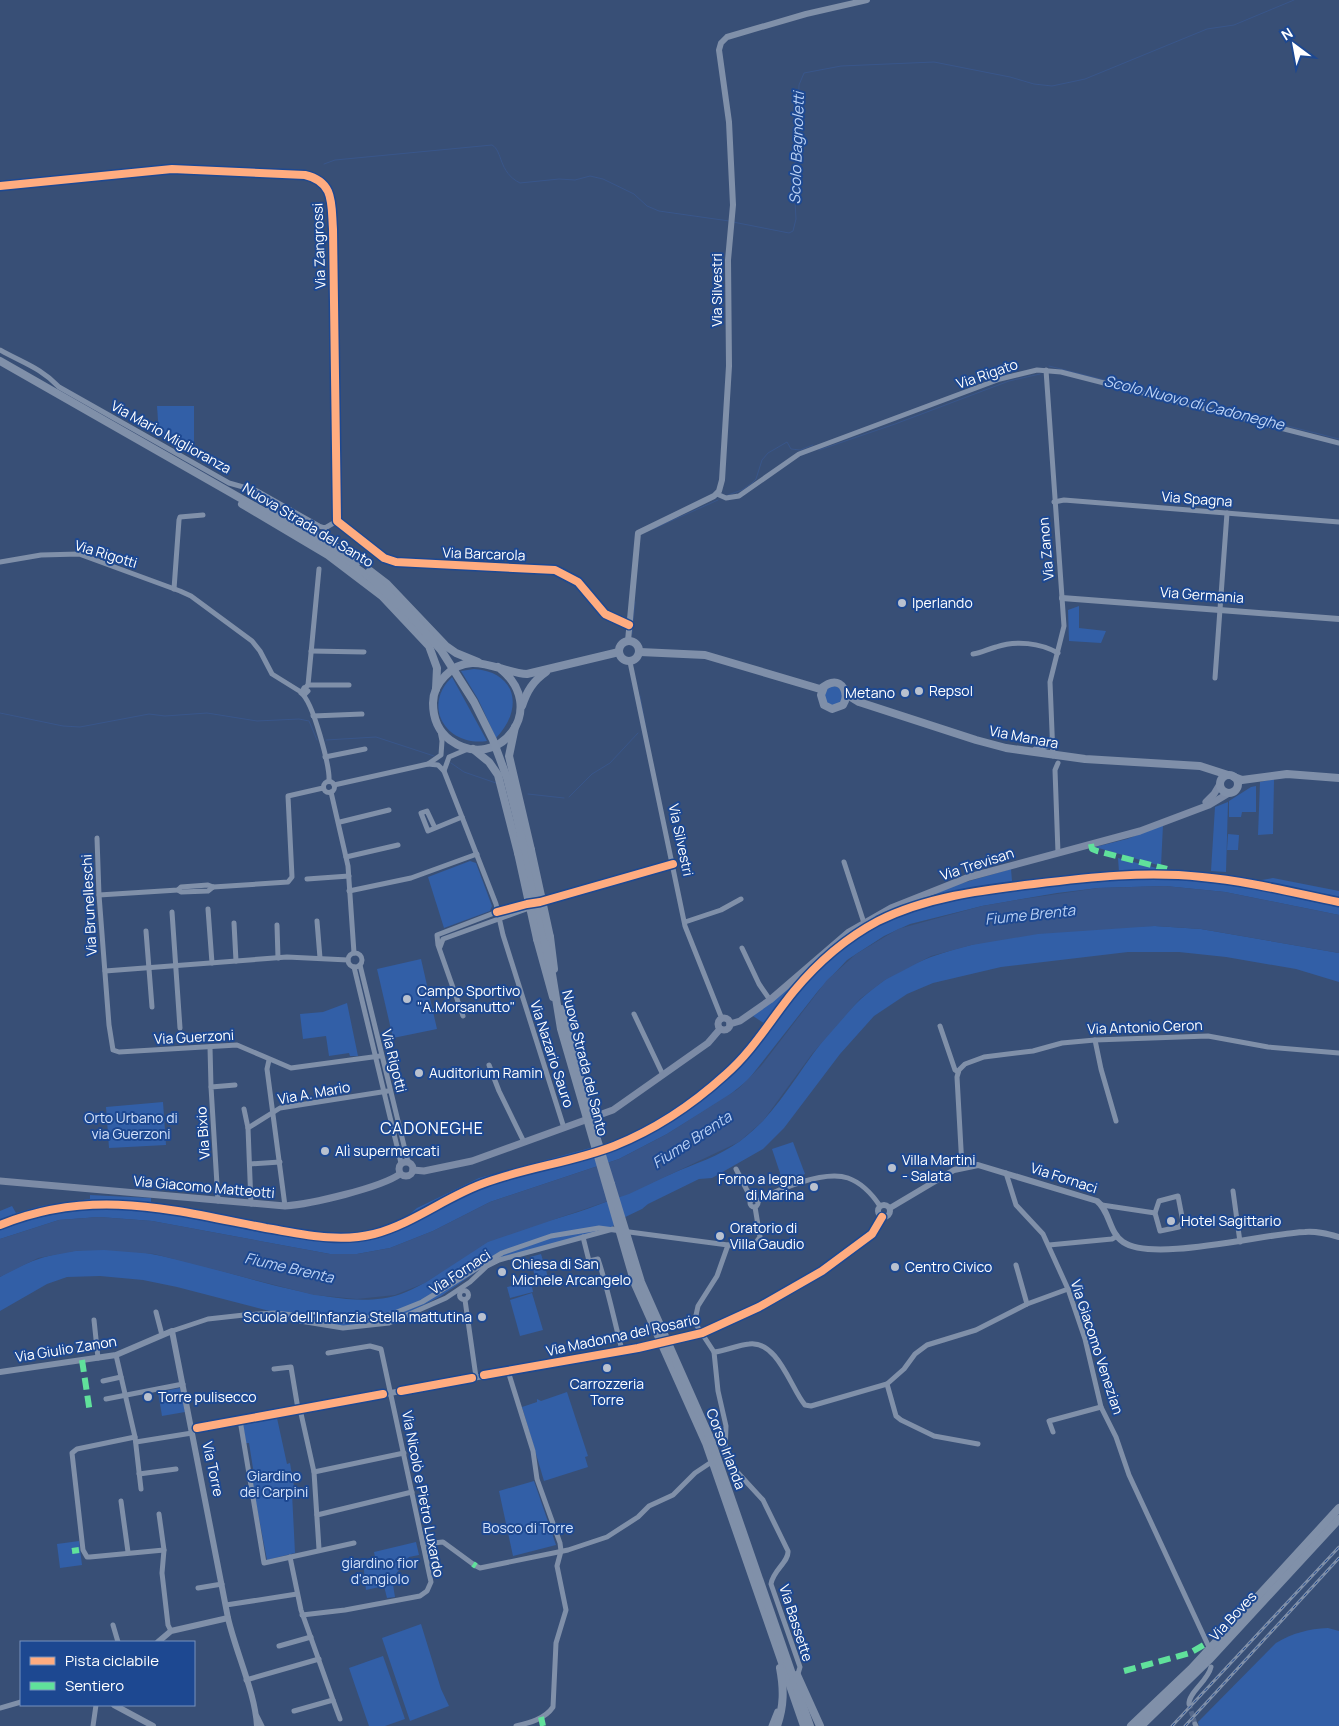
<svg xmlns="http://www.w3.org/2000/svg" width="1339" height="1726" font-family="Manrope,sans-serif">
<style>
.green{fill:#325fa7}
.water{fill:#39568a}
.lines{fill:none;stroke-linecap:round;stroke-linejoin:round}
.stream{stroke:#39568a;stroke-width:1}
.minor-tunnel{stroke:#56698b;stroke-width:5;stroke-dasharray:5 2.5;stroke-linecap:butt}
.minor{stroke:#8090a9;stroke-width:5}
.tertiary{stroke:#8090a9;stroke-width:6}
.secondary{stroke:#7c8ba6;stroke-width:7}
.primary{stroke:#7f8fa9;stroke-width:8}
.trunk{stroke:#8090a9;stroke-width:8}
.rail-casing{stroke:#8090a9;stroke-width:3}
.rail{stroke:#1d4891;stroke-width:1;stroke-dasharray:4;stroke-linecap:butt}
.trunk-bridge{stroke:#8090a9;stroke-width:8}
.quiet{stroke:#60e19b;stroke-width:6;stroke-dasharray:12 6;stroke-linecap:butt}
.cycleway-casing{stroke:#1d4891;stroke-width:11}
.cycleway{stroke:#ffac80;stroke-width:8}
.poi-dot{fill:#b9c1cf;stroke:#1d4891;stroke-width:2}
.labels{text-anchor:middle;stroke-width:4;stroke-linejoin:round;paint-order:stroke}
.street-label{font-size:14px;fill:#fff;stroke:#1d4891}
.poi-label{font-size:14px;fill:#fff;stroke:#1d4891;text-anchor:start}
.park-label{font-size:14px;fill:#d3e2fa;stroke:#1d4891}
.water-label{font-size:15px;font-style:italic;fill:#bad1f5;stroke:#1d4891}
.quarter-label{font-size:16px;letter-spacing:1px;fill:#fff;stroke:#1d4891}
</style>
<rect width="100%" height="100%" fill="#384f76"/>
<g class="green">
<polygon points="157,406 194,406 194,452 159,435"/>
<polygon points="1079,606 1079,628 1106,631 1101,643 1069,641 1068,610"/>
<path d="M474 669C517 672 524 709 496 738L478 699 461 671Z"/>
<path d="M452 677 487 741C447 747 421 707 452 677Z"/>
<circle cx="833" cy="696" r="10"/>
<polygon points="1274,779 1273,834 1258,835 1260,782"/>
<polygon points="1256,786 1256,812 1242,812 1241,817 1229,817 1229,801 1251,787"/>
<polygon points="1228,802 1226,872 1211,871 1215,807"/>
<polygon points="1163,825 1161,866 1095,847 1127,839"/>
<polygon points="1228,834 1239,835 1238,850 1227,850"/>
<polygon points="1118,858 1168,871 1256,881 1273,878 1339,891 1339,915 1225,892 1165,886 1098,888 1057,893 982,906 910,924 884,936 847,960 818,991 748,1080 727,1097 667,1134 619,1159 490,1202 433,1231 390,1248 357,1254 330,1254 152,1221 99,1217 59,1220 0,1239 0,1211 12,1206 16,1213 41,1206 90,1199 90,1195 151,1198 151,1203 166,1208 332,1234 363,1233 380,1229 406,1217 417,1208 479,1178 616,1141 641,1129 692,1097 720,1076 742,1055 765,1024 753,1016 829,952 853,934 879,918 931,898 938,892 959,884 1011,869 1012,881 1119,872"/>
<polygon points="470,861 476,863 492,906 490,911 444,928 428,877"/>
<path d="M1155 926 1201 929 1339 953V982L1296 969 1226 957 1179 952H1128L1001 967 933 983 907 994 874 1016 840 1054 784 1128 763 1149 712 1178 699 1179 648 1204 642 1209 619 1220 608 1231 526 1251 479 1270 441 1296 408 1313 389 1321 361 1326 324 1325 177 1287 143 1280 100 1276 67 1277 47 1284 0 1311V1277C98 1217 199 1270 299 1291 331 1298 369 1305 401 1294 434 1282 458 1255 489 1241 521 1227 555 1220 587 1209 616 1199 643 1186 671 1174 694 1164 720 1156 740 1141 778 1114 800 1067 830 1032 847 1012 865 993 886 979 956 934 1073 927 1155 926Z"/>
<polygon points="421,959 437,1029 393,1038 377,969"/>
<polygon points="347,1003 358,1056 350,1056 349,1053 329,1056 326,1036 303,1039 300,1014 323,1012"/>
<polygon points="163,1102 166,1145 109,1148 106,1107"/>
<polygon points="793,1142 805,1174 783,1182 772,1149"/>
<polygon points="541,1254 548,1277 536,1281 530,1257"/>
<polygon points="531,1282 533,1292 510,1298 507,1287"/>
<polygon points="532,1293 543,1330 520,1336 510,1300"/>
<polygon points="180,1388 185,1412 162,1416 158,1392"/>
<polygon points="567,1392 588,1456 585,1457 588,1467 544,1481 522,1407 537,1402 537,1399 541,1401"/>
<polygon points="277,1418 287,1464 290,1463 295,1492 292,1493 295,1553 267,1560 252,1482 255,1481 249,1443 246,1443 243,1425"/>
<polygon points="534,1481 556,1545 513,1556 499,1491"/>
<polygon points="79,1541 82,1565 60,1568 57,1544"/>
<polygon points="416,1542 419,1555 409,1557 392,1579 395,1597 387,1598 384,1586 366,1590 363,1561 375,1557 374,1552"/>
<polygon points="421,1624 441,1689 449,1706 410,1721 382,1638"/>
<path d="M1328 1628 1339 1631V1726H1199L1198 1722 1276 1643C1293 1633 1308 1629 1328 1628Z"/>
<polygon points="383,1656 405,1719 385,1726 369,1726 349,1668"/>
</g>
<polygon class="water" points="1165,886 1225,892 1339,915 1339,953 1201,929 1155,926 1038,934 972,945 931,956 885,980 860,999 812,1054 763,1121 739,1142 629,1194 488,1242 425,1283 395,1295 357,1299 314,1295 154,1254 104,1250 76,1251 38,1258 0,1277 0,1239 59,1220 99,1217 152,1221 330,1254 357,1254 390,1248 433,1231 490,1202 619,1159 667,1134 738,1089 761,1066 827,980 856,954 898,929 982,906 1023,899 1098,888"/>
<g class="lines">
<g class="stream">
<path d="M324 164 335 160 492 145C503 151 498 172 520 183L559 179 575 180 590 176 603 179 634 194 647 206 659 211 729 221"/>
<polyline points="0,181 52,176"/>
<polyline points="733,222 789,233 793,231 796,219 794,184 799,85 804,73 841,66 934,62 1010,77 1034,84 1052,86 1085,79 1207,29 1234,25 1294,0"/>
<polyline points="1049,366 1339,439"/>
<polyline points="819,450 895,424 1009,381 1040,374"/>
<polyline points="728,495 742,490 752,483 756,479 762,460 768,453 787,442 791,449 800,450 813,445"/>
<polyline points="653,529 718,500"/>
<polyline points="632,634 635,602"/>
<polyline points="640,696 645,724"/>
<polyline points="0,713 63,726 80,727 149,714 165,716 207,713 257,721 299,719 309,721 317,740"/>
<polyline points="326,740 376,737 434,756"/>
<polyline points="451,763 464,772 496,783"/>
<polyline points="528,794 564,798"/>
<polyline points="569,797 592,774 610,763 638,733"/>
</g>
<polyline class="minor-tunnel" points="1189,1704 1195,1724"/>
<g class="minor">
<path d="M0 186 172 169 305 175C335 182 331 204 333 229L337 521 384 558 396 562 555 570 578 582 605 614 629 625"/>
<path d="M0 350C23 363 41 368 59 387L229 483 257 491 319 526 325 528 337 521"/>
<polyline points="1046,370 1064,626 1050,682 1053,756"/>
<polyline points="717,494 726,498 739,496 799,454 1000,379 1037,370 1061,372 1339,443"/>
<polyline points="1054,502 1064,500 1339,522"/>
<polyline points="0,562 41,555 79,554 180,591 191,596 252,641 260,651 272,674 301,692"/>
<polyline points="174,589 179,520 180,517 203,515"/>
<polyline points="311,651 364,652"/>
<path d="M973 654C981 653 988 649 996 647 1016 640 1040 643 1058 653"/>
<polyline points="630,662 685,926 722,1019"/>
<polyline points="1215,678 1227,513"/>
<polyline points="308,685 349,685"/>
<polyline points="305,688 308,685 319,569"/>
<path d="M304 695 308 691 304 688 301 693C313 701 330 767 329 781"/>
<polyline points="313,716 362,714"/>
<path d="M1035 749C1043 749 1049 748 1051 739"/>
<polyline points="325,757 365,749"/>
<polyline points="1058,763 1055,770 1058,853"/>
<polyline points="428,764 438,765 444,771 496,904 503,935 564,1128"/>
<polyline points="444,771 449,757 468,749"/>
<circle cx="329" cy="787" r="5.5"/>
<polyline points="334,785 428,764 441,755 442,741 440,731"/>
<polyline points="331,792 348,866 354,953"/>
<polyline points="340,822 389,810"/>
<polyline points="435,828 427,811 421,813 428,831 462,817"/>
<polyline points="97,838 99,895 109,1025 113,1050 119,1052 237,1045 291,1068 380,1056"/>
<polyline points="346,857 398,845"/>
<polyline points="844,862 864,923"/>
<polyline points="307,879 349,876"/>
<polyline points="178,890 181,892 208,891 213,887"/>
<polyline points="349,891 411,878 477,854"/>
<polyline points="99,895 178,890 181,887 208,885 213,887 288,882 292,877 288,796 323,788"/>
<polyline points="541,902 673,864"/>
<polyline points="208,909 212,963"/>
<polyline points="172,912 180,1028"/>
<polyline points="317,921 320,958"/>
<polyline points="685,922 721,910 741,899"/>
<polyline points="234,923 236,961"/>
<polyline points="277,925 278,958"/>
<polyline points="146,931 152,1007"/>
<polyline points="440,947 443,939 532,907"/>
<polyline points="742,948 759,984 770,1000"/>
<circle cx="355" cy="960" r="7"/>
<polyline points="360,965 408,1162"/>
<polyline points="354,967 401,1163"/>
<polyline points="105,971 287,957 348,960"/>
<polyline points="634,1014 663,1075"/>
<polyline points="463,1016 438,945 437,935 497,912 530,903"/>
<polyline points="940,1026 955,1070 958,1072"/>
<polyline points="1095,1040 1101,1069 1116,1121"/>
<polyline points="210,1047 211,1087"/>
<polyline points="269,1060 267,1069 285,1206"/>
<polyline points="489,1065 499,1091 524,1142"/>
<polyline points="244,1109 248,1128 251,1204"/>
<polyline points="248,1128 280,1108 388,1091"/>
<polyline points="250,1164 280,1162"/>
<polyline points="962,1167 957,1077 959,1070 965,1064 984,1057 1033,1051 1062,1043 1095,1040 1208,1036 1268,1047 1339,1053"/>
<polyline points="736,1169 752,1200"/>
<polyline points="1006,1173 1016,1205 1043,1234 1068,1289 1085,1339 1101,1407 1116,1437 1129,1475 1208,1645"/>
<polyline points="1233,1191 1240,1242"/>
<polygon points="1178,1196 1183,1222 1179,1227 1160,1231 1155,1213 1159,1201"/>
<circle cx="754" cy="1203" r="4"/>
<polyline points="218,1201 211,1087 235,1085"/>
<path d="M758 1201C778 1189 824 1170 848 1178 862 1183 872 1194 880 1206"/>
<polyline points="1102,1205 1155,1213"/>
<path d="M583 1237 589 1261 598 1259C608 1289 614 1320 622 1350"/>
<path d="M728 1245 717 1276 698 1306 695 1320 697 1326 714 1352 718 1391 726 1426 725 1455 728 1462 763 1500 788 1551C789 1562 773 1570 771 1584L800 1667 797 1677"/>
<polyline points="1049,1245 1112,1239 1117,1236"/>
<polyline points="1016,1265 1027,1304"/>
<circle cx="464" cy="1295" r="4.5"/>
<polyline points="465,1300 476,1377"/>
<polyline points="156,1312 162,1335"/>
<polyline points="292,1316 300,1321 343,1328 389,1323 446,1298 470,1282 487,1266 499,1260 613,1229"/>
<polyline points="94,1320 98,1358"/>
<polyline points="371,1321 397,1318"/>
<polyline points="172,1331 208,1319 244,1315 276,1313 342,1321 392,1314 422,1302 502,1253 551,1236 599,1228 728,1245 754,1245 760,1237 755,1207"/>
<path d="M714 1352C726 1351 737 1345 749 1344 778 1340 791 1389 805 1405L811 1406 887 1384 904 1369 915 1354 927 1345 976 1330 1027 1304 1068 1289"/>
<polyline points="116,1355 135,1437 141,1489"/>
<polyline points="274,1369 291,1367 298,1409"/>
<path d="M508 1371 533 1451 537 1479 560 1543 561 1551 557 1566 566 1610 556 1643 553 1707C545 1719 529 1723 516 1726"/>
<polyline points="103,1381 121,1377"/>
<polyline points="887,1384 896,1416 901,1420 934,1436 978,1444"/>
<polyline points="106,1399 183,1384"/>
<polyline points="300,1409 314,1472 319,1549"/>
<polyline points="240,1420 264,1563 354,1543"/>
<polyline points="1053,1432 1049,1421 1101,1407"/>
<polyline points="135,1437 77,1449 72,1453 83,1550 87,1557 90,1557 164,1550"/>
<polyline points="136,1442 192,1433"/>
<polyline points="314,1472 404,1453"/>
<polyline points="139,1474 176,1469"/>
<polyline points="121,1501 128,1552"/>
<polyline points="159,1514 164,1550 162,1573 168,1625 171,1631"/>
<polyline points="317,1515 412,1492"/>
<polyline points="423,1544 443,1542 473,1564"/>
<polyline points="290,1557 301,1610 333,1700 294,1711"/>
<polyline points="476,1566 480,1568 568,1550 607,1537 638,1517 649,1506 673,1495 695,1473 713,1461"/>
<polyline points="198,1588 222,1584"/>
<polyline points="226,1605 297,1594"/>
<polyline points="302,1615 345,1610 420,1596 427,1591 431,1582 381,1349 370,1346 328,1353"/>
<polyline points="113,1625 118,1642"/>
<polyline points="279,1646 311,1637"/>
<polyline points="246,1680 319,1659"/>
<polyline points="333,1700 340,1719"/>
<path d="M1189 1704C1188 1693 1208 1681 1211 1667"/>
<polyline points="0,1708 21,1702"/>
<polyline points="257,1716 262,1726"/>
<polyline points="1195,1724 1196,1726"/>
<polyline points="93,1726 96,1705"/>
<polyline points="771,1726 777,1711"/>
</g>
<g class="tertiary">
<polyline points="1062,598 1339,619"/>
<polyline points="628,641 638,533 714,496 719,491 722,480 729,366 728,260 733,205 729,122 719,50 721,43 727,37 806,14 867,0"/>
<circle cx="884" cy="1211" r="6"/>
<path d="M890 1208 954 1170 978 1165 1097 1201C1110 1211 1109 1233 1123 1242 1153 1263 1266 1233 1305 1232 1317 1231 1328 1234 1339 1237"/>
<path d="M0 1372 116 1355 172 1331 228 1618C236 1653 255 1692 257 1726"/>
<polyline points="192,1429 638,1348 700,1334 736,1318 796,1288 832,1264 872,1234 882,1217"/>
<polyline points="158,1642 171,1631 228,1618"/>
<polyline points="114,1705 153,1726"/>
</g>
<g class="secondary">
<polyline points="1206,802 1214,794 1220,784"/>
<circle cx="724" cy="1024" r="6"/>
<polyline points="730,1024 740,1021 770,1000 849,932 891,908 969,877 1140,831 1209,805 1229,793"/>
<circle cx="406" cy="1169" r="7"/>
<polyline points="413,1170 424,1171 472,1161 613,1110 708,1043 720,1029"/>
<path d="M0 1181 285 1206C311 1204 380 1188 400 1174"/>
</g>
<g class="primary">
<circle cx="629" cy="651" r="10"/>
<path d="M640 652 705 655 820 689C824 687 826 684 831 683 844 680 849 695 843 705L832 709 824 705 821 695 824 687"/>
<path d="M498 667C552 707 498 775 450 740 438 731 433 718 433 703 433 693 438 683 445 676 470 649 498 672 527 674L619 652"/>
<polyline points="846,694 859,702 976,740 1006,748 1085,759 1200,766 1228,775"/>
<path d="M522 706C527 691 533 681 546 672"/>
<circle cx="1229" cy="784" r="9"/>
<polyline points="1234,777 1242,780 1287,774 1339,778"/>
</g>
<g class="trunk">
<polyline points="0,361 263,511 332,551 372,579"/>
<polyline points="242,504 328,555 382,596 429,646 437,668 436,689"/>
<polyline points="270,509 332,544 357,562"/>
<polyline points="370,571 387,584 446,646 456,653 478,662"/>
<polyline points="515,727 509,756 531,850"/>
<polyline points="473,749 489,762 498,775 518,853"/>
<polyline points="550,937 554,969"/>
<polyline points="537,939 553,997"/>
<polyline points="561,1009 581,1080"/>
<polyline points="596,1136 611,1184"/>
<polyline points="1131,1726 1191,1669 1339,1508"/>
<polyline points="1141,1726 1209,1660 1339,1519"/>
</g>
<g class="rail-casing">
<g id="rail">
<polyline points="1172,1726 1339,1547"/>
<polyline points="1185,1726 1339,1558"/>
</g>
</g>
<use href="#rail" class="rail"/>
<g class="trunk-bridge">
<polyline points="372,579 410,615 441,650 474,702 493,740 507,778 517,818 552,974 561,1029 635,1284 706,1443 804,1726"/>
<polyline points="531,850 550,937"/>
<polyline points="518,853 537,939"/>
<polyline points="581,1080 596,1136"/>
<polyline points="611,1184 641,1282 711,1440 810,1726"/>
<polyline points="797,1675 820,1726"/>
<path d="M777 1726C784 1706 784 1689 780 1668"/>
</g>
<g class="quiet">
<polyline points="1091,844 1092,849 1097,851 1167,869"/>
<polyline points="82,1360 90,1413"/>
<polyline points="72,1551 79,1550"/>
<polyline points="473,1564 476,1566"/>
<polyline points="1124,1671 1190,1653 1207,1643"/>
<polyline points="541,1717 543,1726"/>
</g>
<g class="cycleway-casing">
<g id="cycleway">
<path d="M0 186 172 169 305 175C335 182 331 204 333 229L337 521 384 558 396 562 555 570 578 582 605 614 629 625"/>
<polyline points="497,912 527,904 540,902 673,864"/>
<path d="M0 1225C93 1187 172 1210 266 1228 302 1234 338 1243 374 1234 415 1223 448 1195 487 1182 529 1167 573 1162 614 1146 654 1130 693 1104 725 1075 753 1051 771 1019 794 991 818 962 846 938 878 921 926 897 982 890 1034 884 1090 877 1146 871 1202 877 1248 881 1294 893 1339 902"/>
<polyline points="484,1375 638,1348 702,1333 759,1307 822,1271 872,1234 882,1217"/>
<polyline points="401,1391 472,1378"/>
<polyline points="197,1428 383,1394"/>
</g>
</g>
<use href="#cycleway" class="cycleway"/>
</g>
<g class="poi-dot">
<circle cx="902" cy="603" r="5"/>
<circle cx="919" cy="691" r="5"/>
<circle cx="905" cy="693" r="5"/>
<circle cx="407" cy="999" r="5"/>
<circle cx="419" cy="1073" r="5"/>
<circle cx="325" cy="1151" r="5"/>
<circle cx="892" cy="1168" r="5"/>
<circle cx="814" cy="1187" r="5"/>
<circle cx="1171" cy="1221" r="5"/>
<circle cx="720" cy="1236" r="5"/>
<circle cx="895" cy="1267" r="5"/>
<circle cx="502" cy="1272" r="5"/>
<circle cx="482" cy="1317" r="5"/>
<circle cx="607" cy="1368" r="5"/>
<circle cx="148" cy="1397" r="5"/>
</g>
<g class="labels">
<g class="street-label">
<text transform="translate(319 246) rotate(-92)" y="5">Via Zangrossi</text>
<text transform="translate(717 290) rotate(-90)" y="5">Via Silvestri</text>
<text transform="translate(987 374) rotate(-19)" y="5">Via Rigato</text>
<text transform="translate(171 437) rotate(29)" y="5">Via Mario Miglioranza</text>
<text transform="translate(1197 499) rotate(4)" y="5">Via Spagna</text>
<text transform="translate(308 525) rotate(31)" y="5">Nuova Strada del Santo</text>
<text transform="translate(1046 549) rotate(-95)" y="5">Via Zanon</text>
<text transform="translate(106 554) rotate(17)" y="5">Via Rigotti</text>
<text transform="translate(484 554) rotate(2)" y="5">Via Barcarola</text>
<text transform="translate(1202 595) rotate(4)" y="5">Via Germania</text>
<text transform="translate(1024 737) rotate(11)" y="5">Via Manara</text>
<text transform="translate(681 840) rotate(78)" y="5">Via Silvestri</text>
<text transform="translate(977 864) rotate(-18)" y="5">Via Trevisan</text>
<text transform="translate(89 905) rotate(-93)" y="5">Via Brunelleschi</text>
<text transform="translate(1145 1027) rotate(-2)" y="5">Via Antonio Ceron</text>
<text transform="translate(194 1037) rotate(-3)" y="5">Via Guerzoni</text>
<text transform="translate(552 1054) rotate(72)" y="5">Via Nazario Sauro</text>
<text transform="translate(394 1061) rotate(76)" y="5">Via Rigotti</text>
<text transform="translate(585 1063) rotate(76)" y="5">Nuova Strada del Santo</text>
<text transform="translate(314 1093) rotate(-10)" y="5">Via A. Mario</text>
<text transform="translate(203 1133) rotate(-94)" y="5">Via Bixio</text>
<text transform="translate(1064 1178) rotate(18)" y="5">Via Fornaci</text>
<text transform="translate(204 1187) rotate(5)" y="5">Via Giacomo Matteotti</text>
<text transform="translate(460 1272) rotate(-33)" y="5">Via Fornaci</text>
<text transform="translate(623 1335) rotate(-12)" y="5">Via Madonna del Rosario</text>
<text transform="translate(1097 1347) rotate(72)" y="5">Via Giacomo Venezian</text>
<text transform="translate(66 1349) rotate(-9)" y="5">Via Giulio Zanon</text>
<text transform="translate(726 1449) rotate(69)" y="5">Corso Irlanda</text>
<text transform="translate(213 1469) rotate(78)" y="5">Via Torre</text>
<text transform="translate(423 1494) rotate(79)" y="5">Via Nicolò e Pietro Luxardo</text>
<text transform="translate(1233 1616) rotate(-47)" y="5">Via Boves</text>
<text transform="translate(796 1623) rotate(72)" y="5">Via Bassette</text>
</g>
<g class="poi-label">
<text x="912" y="608">Iperlando</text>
<text x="929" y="696">Repsol</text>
<text x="895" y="698" text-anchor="end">Metano</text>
<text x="417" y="996">Campo Sportivo<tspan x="417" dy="16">"A.Morsanutto"</tspan></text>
<text x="429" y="1078">Auditorium Ramin</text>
<text x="335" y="1156">Alì supermercati</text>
<text x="902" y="1165">Villa Martini<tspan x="902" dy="16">- Salata</tspan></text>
<text x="804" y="1184" text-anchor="end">Forno a legna<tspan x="804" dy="16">di Marina</tspan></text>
<text x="1181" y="1226">Hotel Sagittario</text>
<text x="730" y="1233">Oratorio di<tspan x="730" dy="16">Villa Gaudio</tspan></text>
<text x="512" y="1269">Chiesa di San<tspan x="512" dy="16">Michele Arcangelo</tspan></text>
<text x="905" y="1272">Centro Civico</text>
<text x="472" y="1322" text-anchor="end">Scuola dell'Infanzia Stella mattutina</text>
<text x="607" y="1389" text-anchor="middle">Carrozzeria<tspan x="607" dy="16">Torre</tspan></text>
<text x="158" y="1402">Torre pulisecco</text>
</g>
<g class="park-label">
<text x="131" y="1123">Orto Urbano di<tspan x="131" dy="16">via Guerzoni</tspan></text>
<text x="274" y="1481">Giardino<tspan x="274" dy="16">dei Carpini</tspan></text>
<text x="528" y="1533">Bosco di Torre</text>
<text x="380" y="1568">giardino fior<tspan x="380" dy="16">d'angiolo</tspan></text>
</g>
<g class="water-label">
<text transform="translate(797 148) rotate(-88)" y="5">Scolo Bagnoletti</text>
<text transform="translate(1194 403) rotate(14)" y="5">Scolo Nuovo di Cadoneghe</text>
<text transform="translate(1030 915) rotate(-6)" y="5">Fiume Brenta</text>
<text transform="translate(692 1140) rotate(-33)" y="5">Fiume Brenta</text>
<text transform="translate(289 1268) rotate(13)" y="5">Fiume Brenta</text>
</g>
<g class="quarter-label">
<text x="432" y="1134">CADONEGHE</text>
</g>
</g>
<rect x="20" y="1641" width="175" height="65" fill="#1d4891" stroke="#7791bd"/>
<rect x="30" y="1657" width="25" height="8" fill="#ffac80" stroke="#7791bd"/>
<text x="65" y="1666" font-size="15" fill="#ffffff">Pista ciclabile</text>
<rect x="30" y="1682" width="25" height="8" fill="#60e19b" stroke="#7791bd"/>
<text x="65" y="1691" font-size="15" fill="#ffffff">Sentiero</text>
<g transform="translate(1294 45) rotate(328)" stroke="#1d4891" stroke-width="4" paint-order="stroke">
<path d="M0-4L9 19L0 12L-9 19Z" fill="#ffffff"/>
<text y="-8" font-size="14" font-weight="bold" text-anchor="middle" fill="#ffffff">N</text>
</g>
</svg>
